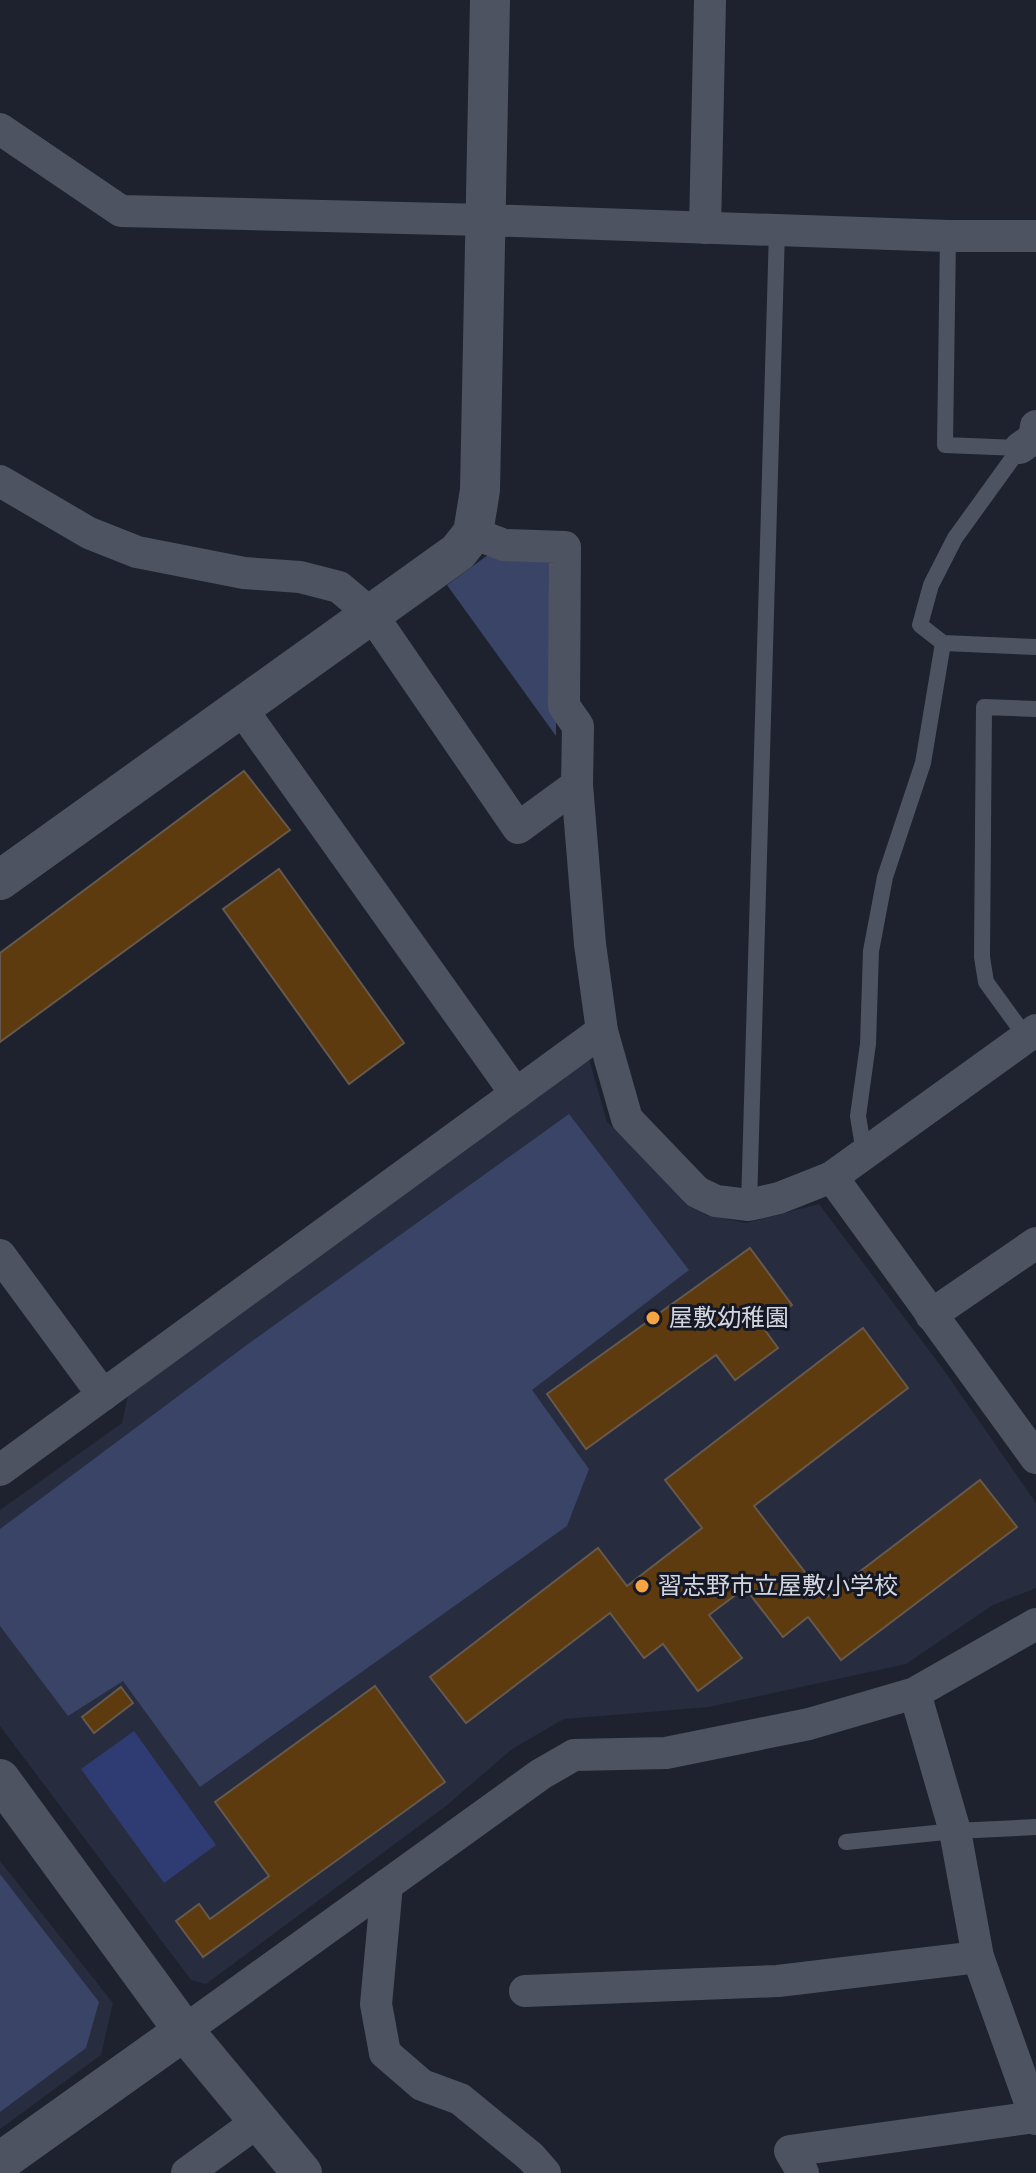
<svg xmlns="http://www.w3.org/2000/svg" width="1036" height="2173" font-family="Barlow,'Noto Sans JP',sans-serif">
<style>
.built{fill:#272c3e}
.green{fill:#3a4466}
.water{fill:#2e3c73}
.building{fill:#5e3b0f;stroke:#65594d;stroke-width:2}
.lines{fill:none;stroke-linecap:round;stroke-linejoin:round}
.service{stroke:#4e5361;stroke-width:16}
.minor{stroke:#4e5361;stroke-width:32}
.tertiary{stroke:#4e5361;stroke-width:40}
.poi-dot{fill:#f4a443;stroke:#151925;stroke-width:3}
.labels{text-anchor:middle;stroke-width:6;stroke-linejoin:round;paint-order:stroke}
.poi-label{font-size:24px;fill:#d3d6df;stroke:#151925;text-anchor:start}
</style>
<rect width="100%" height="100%" fill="#1e222f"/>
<g class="built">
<polygon points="589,1059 607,1122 706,1215 746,1223 819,1204 943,1369 1036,1503 1036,1588 993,1605 906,1664 709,1707 564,1719 512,1749 446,1806 206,1984 191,1980 0,1726 0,1510 122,1423 128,1395"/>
<polygon points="0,1861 113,2003 101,2055 0,2129"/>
</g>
<g class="green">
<polygon points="488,555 546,558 556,573 556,736 447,585"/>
<polygon points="569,1114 689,1270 532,1390 589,1469 567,1526 200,1787 123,1681 68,1716 0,1626 0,1529 248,1344"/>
<polygon points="0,1874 99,2002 86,2048 0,2112"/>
</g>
<polygon class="water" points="134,1731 216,1845 164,1883 81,1769"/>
<g class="building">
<polygon points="244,771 290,830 0,1042 0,953"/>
<polygon points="279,869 404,1043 349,1084 223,909"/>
<polygon points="750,1248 792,1305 762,1326 778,1348 735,1380 716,1355 586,1449 547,1394"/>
<polygon points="863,1328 908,1388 754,1506 825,1598 980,1480 1017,1527 841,1660 808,1617 783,1637 745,1588 709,1615 742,1658 698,1691 663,1644 644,1658 610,1613 466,1723 430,1677 598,1548 627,1586 702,1528 665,1480"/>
<polygon points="375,1686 445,1782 203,1957 176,1921 199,1904 210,1919 269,1876 215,1802"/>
<polygon points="121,1687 133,1703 94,1733 82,1717"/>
</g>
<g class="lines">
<g class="service">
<polyline points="948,236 945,445 1020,448"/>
<polyline points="1020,448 955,538 931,585 920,625 943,643 1036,647"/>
<polyline points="1026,1037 986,982 982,957 984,707 1036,709"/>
<polyline points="864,1153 858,1116 868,1044 871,951 885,877 923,763 943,643"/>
<polyline points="749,1205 777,230"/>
<polyline points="846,1842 955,1831 1036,1827"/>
</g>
<g class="minor">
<polyline points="0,129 121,211 484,220 948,236 1036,236"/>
<polyline points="705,228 710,0"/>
<polyline points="1020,448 1034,438 1036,426"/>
<polyline points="0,481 89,533 137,552 244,573 300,577 339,587 372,615 518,828 577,785"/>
<polyline points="473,533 504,545 565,547 564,706 578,726 577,785 590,944 602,1031 627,1119 697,1192 716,1201 749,1205 779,1198 832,1177 1036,1030"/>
<polyline points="241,708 516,1094"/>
<polyline points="832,1177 1036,1458"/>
<polyline points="0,1255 103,1395"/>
<polyline points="931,1315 1036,1243"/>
<polyline points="0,1470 602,1031"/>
<polyline points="915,1693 955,1831 978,1957 1036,2119"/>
<polyline points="387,1885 376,2004 385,2053 422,2085 460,2099 531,2157 545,2173"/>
<polyline points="525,1991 778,1981 978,1957"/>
<polyline points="184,2031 541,1774 574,1755 666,1753 809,1724 915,1693 1036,1624"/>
<polyline points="187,2173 260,2120"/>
<polyline points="803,2173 790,2151 1035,2117"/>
</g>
<g class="tertiary">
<polyline points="0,880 458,552 473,533 480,490 490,0"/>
<polyline points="0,1779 184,2031 302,2173"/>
<polyline points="0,2162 184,2031"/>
</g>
</g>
<g class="poi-dot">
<circle cx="653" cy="1318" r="8"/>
<circle cx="642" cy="1586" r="8"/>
</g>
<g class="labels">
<g class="poi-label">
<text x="669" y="1326">屋敷幼稚園</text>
<text x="658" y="1594">習志野市立屋敷小学校</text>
</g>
</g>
</svg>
